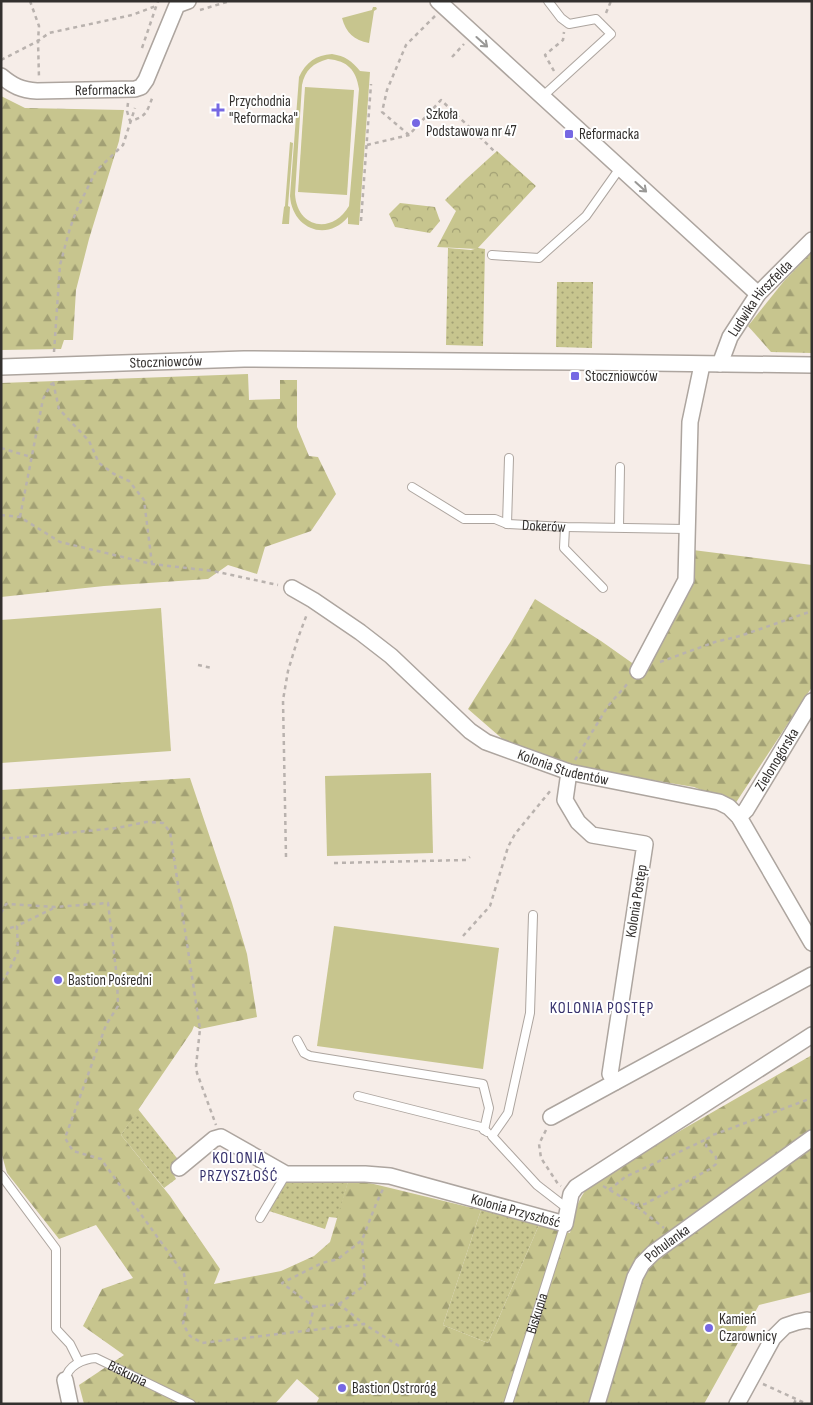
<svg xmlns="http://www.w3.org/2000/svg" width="813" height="1405" font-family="'Sofia Sans Condensed',sans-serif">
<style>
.grass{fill:url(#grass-dots)}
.forest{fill:url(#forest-firs)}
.park{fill:url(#park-crowns)}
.pitch{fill:#c7c58e;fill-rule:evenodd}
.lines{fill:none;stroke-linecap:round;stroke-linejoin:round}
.service-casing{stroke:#ada59f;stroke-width:10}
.minor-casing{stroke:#ada59f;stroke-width:18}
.path{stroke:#b9b2ae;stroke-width:2.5;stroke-dasharray:4 4;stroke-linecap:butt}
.service{stroke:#fff;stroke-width:8}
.minor{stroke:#fff;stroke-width:15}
.oneway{stroke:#999896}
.poi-dot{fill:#7668e3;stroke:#fff;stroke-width:2}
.labels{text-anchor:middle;stroke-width:4;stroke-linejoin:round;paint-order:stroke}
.street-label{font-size:15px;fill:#33302e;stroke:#fff}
.poi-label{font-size:15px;fill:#33302e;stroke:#fff;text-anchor:start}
.neighbourhood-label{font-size:16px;letter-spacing:1px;fill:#36316c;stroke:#fff}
</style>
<defs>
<pattern id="grass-dots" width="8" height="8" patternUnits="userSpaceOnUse" patternTransform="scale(1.25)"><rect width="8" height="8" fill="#c7c58e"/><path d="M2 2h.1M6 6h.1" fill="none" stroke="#a2a074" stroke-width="1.8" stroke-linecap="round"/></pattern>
<pattern id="forest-firs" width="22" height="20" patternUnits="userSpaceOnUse" patternTransform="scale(1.25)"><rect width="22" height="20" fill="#c7c58e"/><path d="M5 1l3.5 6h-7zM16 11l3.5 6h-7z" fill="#a2a074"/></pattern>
<pattern id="park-crowns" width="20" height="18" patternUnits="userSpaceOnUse" patternTransform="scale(1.25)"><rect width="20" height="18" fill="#c7c58e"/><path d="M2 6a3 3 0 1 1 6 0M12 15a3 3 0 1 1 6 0" fill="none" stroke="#a2a074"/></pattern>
</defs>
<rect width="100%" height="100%" fill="#f6ede8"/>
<g class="grass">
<polygon points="448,248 471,250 478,248 485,249 483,346 446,345"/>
<polygon points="557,282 593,282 592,348 556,347"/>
<polygon points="138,1109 180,1162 171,1169 176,1179 164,1188 121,1135"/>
<polygon points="349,1178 338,1218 329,1217 325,1229 269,1211 285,1180"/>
<polygon points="481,1210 539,1225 488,1343 443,1325"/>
</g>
<g class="forest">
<polygon points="1,96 25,108 124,110 119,141 89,239 76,290 73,340 64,340 61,349 1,350"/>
<polygon points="812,252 812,353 771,352 748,326 784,281"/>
<polygon points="248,374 249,400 280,399 280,380 297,380 297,427 309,456 318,457 336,494 311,531 265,547 257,574 228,565 208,579 104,586 1,597 1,383"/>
<polygon points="693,550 812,565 812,687 735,804 694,787 548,763 514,749 468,709 511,641 535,599 601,641 635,665"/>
<path d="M190 778 232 903 247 954 257 1017 200 1029 194 1026 192 1031 121 1135 170 1196 220 1269 214 1284 281 1271 314 1256 330 1242 349 1178 481 1210 443 1325 488 1343 539 1225 570 1233C575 1210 577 1199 593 1181L812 1055V1292L759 1305 704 1404H316L319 1398 297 1379 275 1404H84L79 1385 124 1355 83 1326 102 1289 133 1278 96 1225 59 1239 7 1173 1 1152V790Z"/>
</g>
<g class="park">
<polygon points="497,151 536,186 477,249 437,247 456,211 445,200 465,180"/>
<polygon points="400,203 435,207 440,221 430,233 395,227 389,214"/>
</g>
<g class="pitch">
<path d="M373 7H376L377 9 374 11 369 43C354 40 346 33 342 18L372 10Z"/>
<path d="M332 54C345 56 352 61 360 71L370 72 359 225 348 224V217C326 243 292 228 290 196L299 77C306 62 316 55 332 54ZM328 59C348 61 356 70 359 89L349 206C332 235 297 228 295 194L302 85C305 70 313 63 328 59Z"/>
<polygon points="305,87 354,90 347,195 298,192"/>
<polygon points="290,142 293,143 288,206 290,207 289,224 282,224 284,207 285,206"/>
<polygon points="161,608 171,751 1,763 1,620"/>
<polygon points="431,773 433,853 327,856 325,776"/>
<polygon points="334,926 499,948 483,1069 317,1046"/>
</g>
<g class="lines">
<g class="service-casing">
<g id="service">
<polyline points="542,97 611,34 596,19 569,24 561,18 548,1"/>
<polyline points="492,255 539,258 586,216 620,168"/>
<path id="s1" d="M412 487 464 519H495L507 524 565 527 686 529"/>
<polyline points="507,524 509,458"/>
<polyline points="565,527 564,548 603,588"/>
<polyline points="619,527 620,467"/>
<polyline points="533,915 530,1013 508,1113 492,1136 537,1185 568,1209"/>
<polyline points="297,1040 304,1053 310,1056 483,1084 489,1108 484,1130"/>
<polyline points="358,1096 481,1127 487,1132"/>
<polyline points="1,1175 56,1249 56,1329 70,1344 79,1362"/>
<polyline points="260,1218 286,1174"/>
<path id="s2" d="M65 1380C68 1365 83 1359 96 1358L191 1404"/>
<path id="s3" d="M508 1404 565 1224"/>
</g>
</g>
<g class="minor-casing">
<g id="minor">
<polyline points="438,1 758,294"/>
<path id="s4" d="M1 76C13 86 21 90 37 91L135 89 141 87 146 80 177 5 188 1"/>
<path id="s5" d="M720 364 730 337 758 294 812 240"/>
<path id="s6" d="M1 367 244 359 576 362 812 365"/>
<path id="s7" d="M292 588 313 600 360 632 391 656 470 731 486 742 569 772 719 802 729 807 739 817 812 943"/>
<polyline points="638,671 686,580 690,422 702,365"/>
<polyline points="569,772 565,800 578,822 592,835 645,844 610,1074 615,1082"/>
<path id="s8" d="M739 817 746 810 812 701"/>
<polyline points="551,1117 812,975"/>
<path id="s9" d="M179 1168 214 1139 221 1137 286 1174H365L390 1176 565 1224 571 1194 576 1187 812 1035"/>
<polyline points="65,1380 70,1404"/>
<path id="s10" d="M597 1404 635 1277 642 1264 653 1253 812 1138"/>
<polyline points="737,1404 773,1338 785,1326 797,1322 807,1320 812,1321"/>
</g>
</g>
<g class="path">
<polyline points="30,1 39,26 38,41 39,78"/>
<polyline points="200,10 230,1"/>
<polyline points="606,13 611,1"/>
<polyline points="435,16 406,45 387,90 382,112 409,135 441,100 484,141 496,153"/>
<polyline points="142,48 158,1"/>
<polyline points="452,57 464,44"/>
<polyline points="1,60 38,41 49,33 132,15 156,6"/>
<polyline points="554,71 545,55 563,40 564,32"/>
<path d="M128 103 127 111 130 121C147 117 147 111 153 96"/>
<polyline points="367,145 409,135"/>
<polyline points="361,221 371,84"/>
<polyline points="54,352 60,265 70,228 78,207 96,171 123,145 135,108"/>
<polyline points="53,382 59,409 89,441 99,463 114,474 129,481 144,500 152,564"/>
<polyline points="1,448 31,457"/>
<polyline points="1,515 20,517 60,542 152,564 213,571 278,585"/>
<polyline points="20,517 43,399 52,383"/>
<polyline points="660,662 715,642 740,636 812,611"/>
<polyline points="198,665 212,668"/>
<polyline points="575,760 608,706 629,682"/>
<polyline points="1,838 16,838 117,828 146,822 163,823 170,832 200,1029 196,1066 197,1073 216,1125"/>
<polyline points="286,857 283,700 288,671 298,638 307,614"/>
<polyline points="334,863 466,860 470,857"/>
<polyline points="1,913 6,904 55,907 108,903 117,978 118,1006 106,1025 65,1138 73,1151 101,1159 184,1274 188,1298 183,1324 190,1336 202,1343 364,1324 399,1346"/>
<polyline points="10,928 17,926"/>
<polyline points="463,936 490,906 508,847 515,834 551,790"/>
<polyline points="1,981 6,976 18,952 17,926 54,908"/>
<polyline points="546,1130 539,1144 541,1158 558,1184 561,1186"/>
<polyline points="603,1186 635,1205 664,1228"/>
<polyline points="609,1190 625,1177 707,1139"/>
<polyline points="635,1205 645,1204 710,1169 716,1164 716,1157 706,1146 707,1139 713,1135 812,1098"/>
<polyline points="339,1304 365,1285 362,1240"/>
<polyline points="314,1307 339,1304 364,1324"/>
<polyline points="308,1332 314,1307 282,1283 322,1263 338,1259 362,1240 376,1204 383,1189"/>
<polyline points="763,1384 807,1404"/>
<polyline points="794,1404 796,1399"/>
</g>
<use href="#service" class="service"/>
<use href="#minor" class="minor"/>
</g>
<defs><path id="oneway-shaft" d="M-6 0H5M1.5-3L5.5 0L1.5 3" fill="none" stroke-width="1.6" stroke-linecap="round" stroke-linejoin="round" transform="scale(1.25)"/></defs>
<g class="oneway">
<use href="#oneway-shaft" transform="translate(482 42) rotate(42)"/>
<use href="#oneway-shaft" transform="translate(641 187) rotate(42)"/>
</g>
<g class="poi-dot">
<path d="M215.5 102.5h5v5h5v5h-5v5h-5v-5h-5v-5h5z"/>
<circle cx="416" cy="123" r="5"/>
<rect x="564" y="129" width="10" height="10" rx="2.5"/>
<rect x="570" y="371" width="10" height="10" rx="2.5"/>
<circle cx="58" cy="980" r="5"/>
<circle cx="709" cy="1328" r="5"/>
<circle cx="342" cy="1388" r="5"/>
</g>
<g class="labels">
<g class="street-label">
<text dy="5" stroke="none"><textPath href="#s4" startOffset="108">Reformacka</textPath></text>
<text dy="5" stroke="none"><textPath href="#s5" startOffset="78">Ludwika Hirszfelda</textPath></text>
<text dy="5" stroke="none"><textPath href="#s6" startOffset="165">Stoczniowców</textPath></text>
<text dy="5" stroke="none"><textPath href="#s1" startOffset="142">Dokerów</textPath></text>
<text dy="5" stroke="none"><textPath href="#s8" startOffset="69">Zielonogórska</textPath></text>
<text dy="5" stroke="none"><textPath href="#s7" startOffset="330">Kolonia Studentów</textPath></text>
<text transform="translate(636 901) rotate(-81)" y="5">Kolonia Postęp</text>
<text dy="5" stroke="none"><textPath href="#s9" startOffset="362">Kolonia Przyszłość</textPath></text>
<text dy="5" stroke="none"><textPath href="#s10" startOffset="180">Pohulanka</textPath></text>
<text dy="5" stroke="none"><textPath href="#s3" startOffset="95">Biskupia</textPath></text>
<text dy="5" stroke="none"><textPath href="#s2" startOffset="76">Biskupia</textPath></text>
</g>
<g class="poi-label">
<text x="229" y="106">Przychodnia<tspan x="229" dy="17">"Reformacka"</tspan></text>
<text x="426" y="119">Szkoła<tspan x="426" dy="17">Podstawowa nr 47</tspan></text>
<text x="579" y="139">Reformacka</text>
<text x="585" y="381">Stoczniowców</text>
<text x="68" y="985">Bastion Pośredni</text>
<text x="719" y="1324">Kamień<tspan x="719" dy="17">Czarownicy</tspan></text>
<text x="352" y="1393">Bastion Ostroróg</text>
</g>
<g class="neighbourhood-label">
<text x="602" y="1013">KOLONIA POSTĘP</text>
<text x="239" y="1163">KOLONIA<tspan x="239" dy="18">PRZYSZŁOŚĆ</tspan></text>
</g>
</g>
<rect width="813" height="1405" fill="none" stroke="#33302e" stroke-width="5"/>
</svg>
